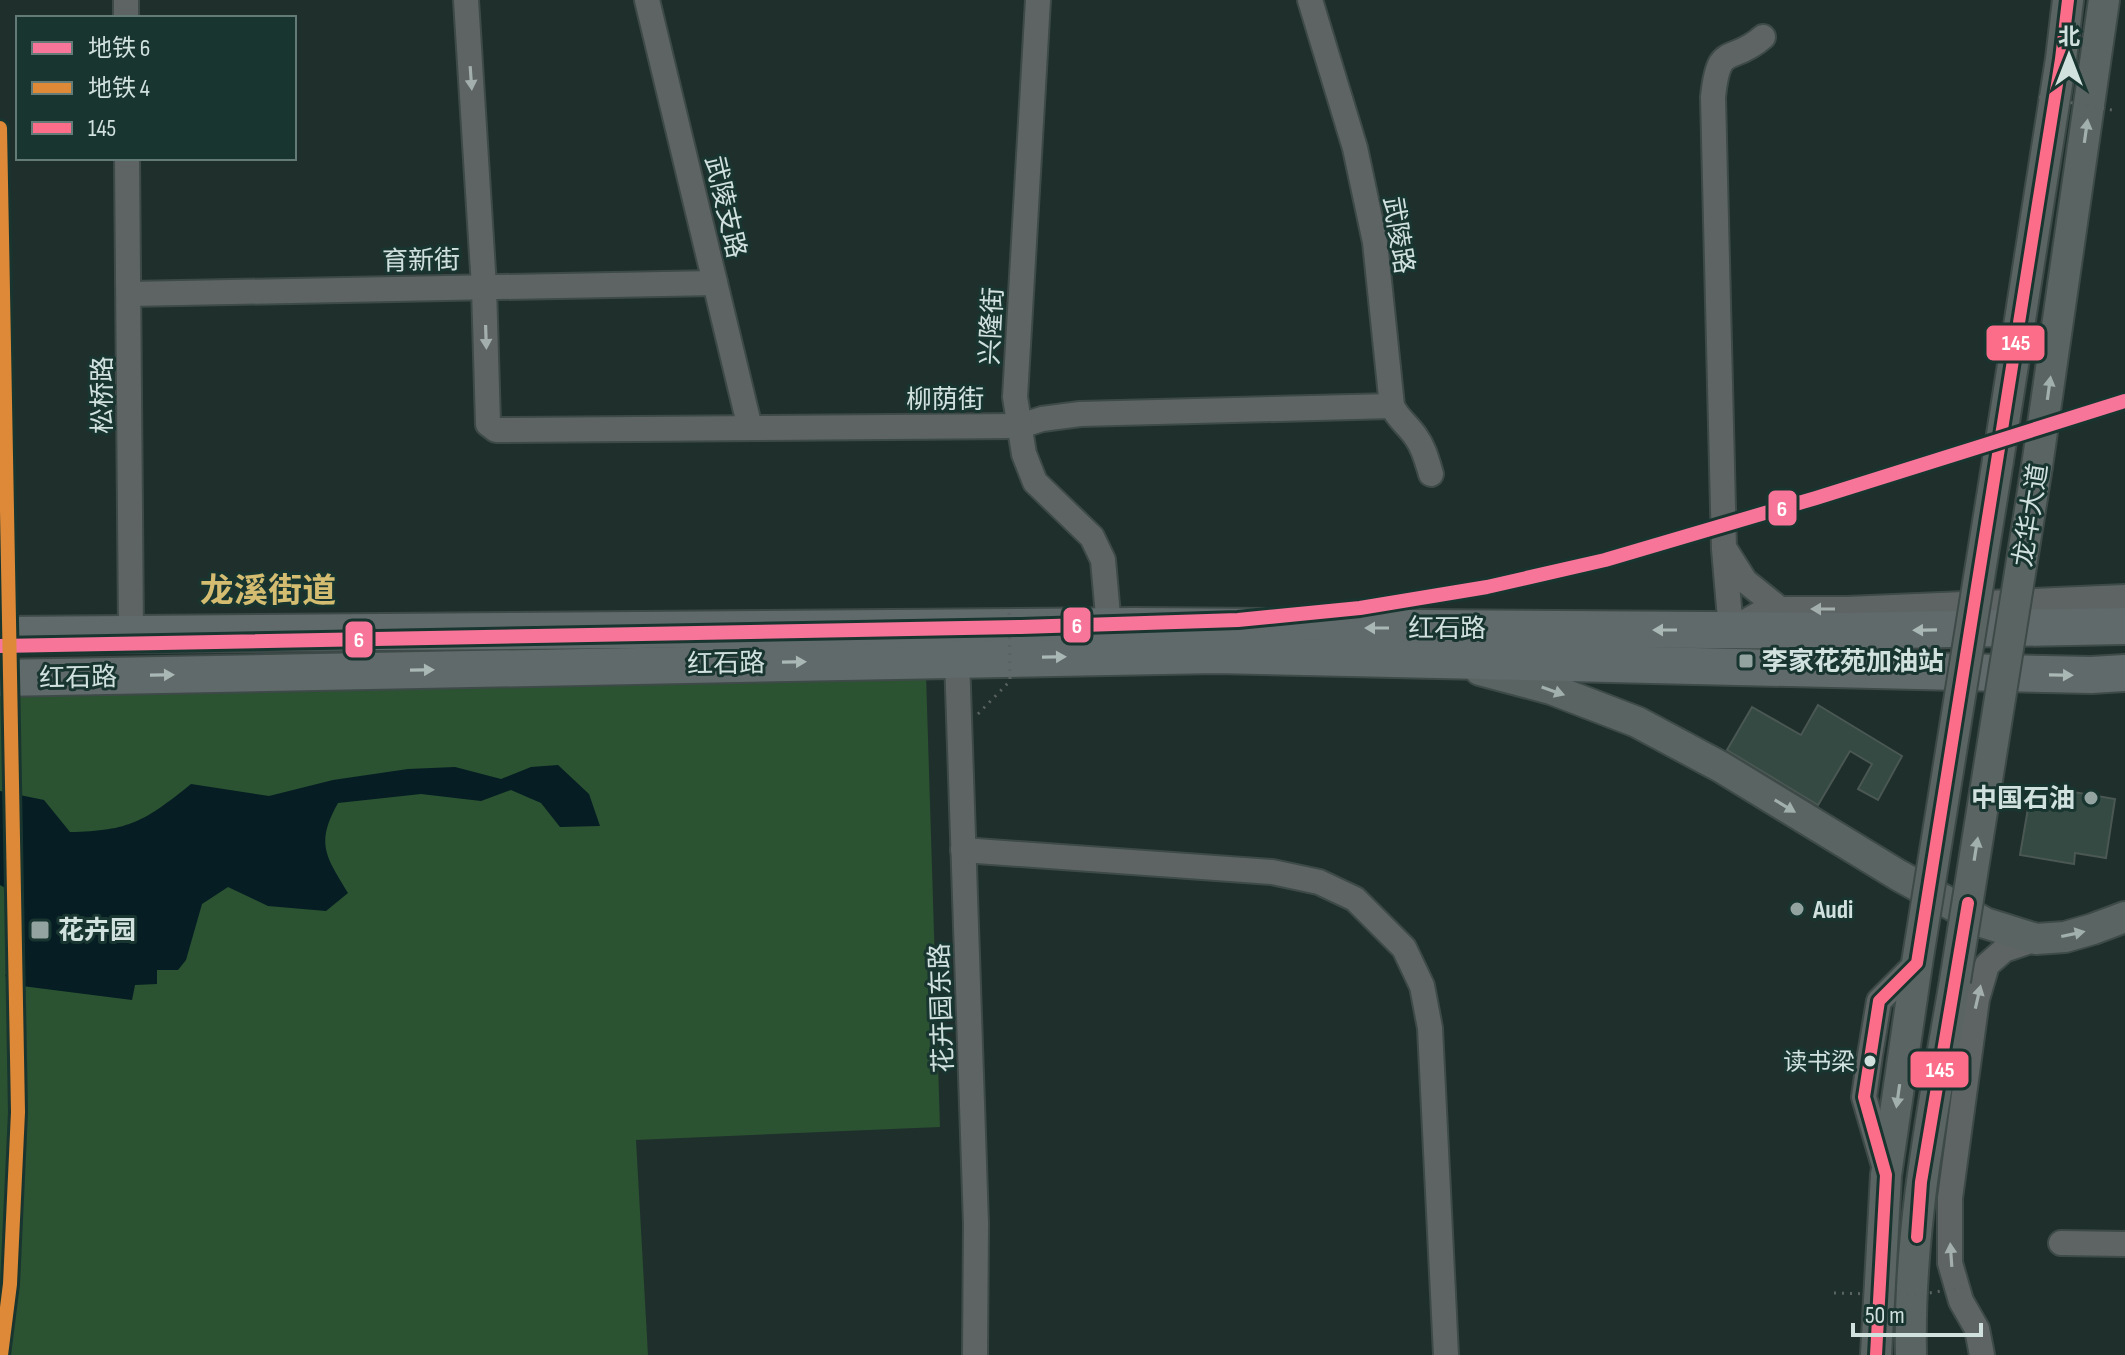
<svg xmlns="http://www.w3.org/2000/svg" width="2125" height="1355" font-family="'Sofia Sans Condensed','Noto Sans SC',sans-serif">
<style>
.green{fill:#2b5231}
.water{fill:#051d23}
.building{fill:#344a43;stroke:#4a5753;stroke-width:2}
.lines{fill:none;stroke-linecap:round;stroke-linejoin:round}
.minor-casing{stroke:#3d4a48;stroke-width:28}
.major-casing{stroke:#3d4a48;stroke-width:34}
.highway-casing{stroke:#3d4a48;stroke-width:40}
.minor{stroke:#5e6464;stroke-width:24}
.major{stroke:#5a6563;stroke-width:30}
.highway{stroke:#606a6a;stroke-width:36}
.major-bridge-casing{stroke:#3d4a48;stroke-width:34;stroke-linecap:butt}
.path-bridge{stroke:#5a6362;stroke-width:3;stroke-dasharray:2 6;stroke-linecap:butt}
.major-bridge{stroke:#5a6563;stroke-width:30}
.bus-1-casing{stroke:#193530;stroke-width:18}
.bus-1{stroke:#fb6d88;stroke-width:12}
.metro-1-casing{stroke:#193530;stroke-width:20}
.metro-2-casing{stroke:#193530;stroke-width:20}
.metro-1{stroke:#f67599;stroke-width:14}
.metro-2{stroke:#de8937;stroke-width:14}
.oneway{fill:#a3afad}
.oneway2{fill:#a1afad}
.oneway3{fill:#a9b7b5}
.poi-dot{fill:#93a3a0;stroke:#193530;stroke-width:3}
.bus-dot{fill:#d1e1de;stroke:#193530;stroke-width:3}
.labels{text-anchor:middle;stroke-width:6;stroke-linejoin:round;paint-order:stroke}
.bus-label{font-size:24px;fill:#d1e1de;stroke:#193530;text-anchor:end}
.street-label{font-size:26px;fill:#d1e1de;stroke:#193530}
.poi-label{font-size:26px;font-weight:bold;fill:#d1e1de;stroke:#193530;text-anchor:start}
.district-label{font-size:34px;font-weight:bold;fill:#d4bc70;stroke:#193530}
.line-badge{stroke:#193530;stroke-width:3}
.badge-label{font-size:22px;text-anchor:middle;font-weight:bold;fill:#fff}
</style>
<rect width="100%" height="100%" fill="#1f2f2c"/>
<polygon class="green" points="926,674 940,1127 636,1140 648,1355 0,1355 0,695"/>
<path class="water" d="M558 765 589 794 600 826 560 827 541 803 511 790 481 801 421 794 338 803C315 844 326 856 348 893L326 911 268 906 228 887 202 904 186 960 178 970H157V984L135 985 132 1000 22 986 5 976 23 938V898L0 885V791L44 800 70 832C130 831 145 821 191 784L269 796 333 780 408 769 455 767 501 779 531 767Z"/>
<g class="building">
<polygon points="1818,705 1902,756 1878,800 1858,789 1872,764 1850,751 1818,805 1727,750 1752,707 1801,735"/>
<polygon points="2032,785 2115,799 2106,858 2075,853 2074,864 2020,855"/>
</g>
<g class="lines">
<g class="minor-casing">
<g id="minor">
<polyline points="126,0 126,18"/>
<polyline points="466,0 484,287 488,424 496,430 1020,426 1042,419 1080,414 1392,406"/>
<polyline points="647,0 750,428"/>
<polyline points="1038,0 1015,397 1024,454 1035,482 1092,537 1103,560 1109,627"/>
<path d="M1310 0 1355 148 1375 242 1392 406C1398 419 1408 425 1416 437 1424 448 1427 461 1431 474"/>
<path d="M1763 37C1730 66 1719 40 1713 97L1724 549 1731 630 1759 614 1780 609"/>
<polyline points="127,158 131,632"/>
<polyline points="129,294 715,283"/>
<polyline points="1726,551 1745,581 1780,609 1847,609 2125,597"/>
<polyline points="957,658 976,1224 975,1355"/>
<polyline points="963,850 1272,872 1319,882 1355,899 1404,948 1422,986 1430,1028 1446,1355"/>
<polyline points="1885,1169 1864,1097 1870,1055 1879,1001 1917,963"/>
<polyline points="2061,1243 2125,1244"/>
<polyline points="1982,1355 1977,1329 1961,1301 1950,1263 1950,1198 1977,999 1987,965 2004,950 2036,939"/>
</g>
</g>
<g class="major-casing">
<g id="major">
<polyline points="1998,460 2061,59 2068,0"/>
<polyline points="2037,466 2104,0"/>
<polyline points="1480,670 1551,689 1637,722 1721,767 1898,875 1985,923 2036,939 2065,937 2093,929 2125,917"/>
<polyline points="1876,1355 1886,1175 1917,963"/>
<path d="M1911 1355C1908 1230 1934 1104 1955 981"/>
</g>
</g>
<g class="highway-casing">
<g id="highway">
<polyline points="0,635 1135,626 1842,631 2125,626"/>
<polyline points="0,678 1216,655 2091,675 2125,673"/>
</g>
</g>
<use href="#minor" class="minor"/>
<use href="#major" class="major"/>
<use href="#highway" class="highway"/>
<g class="major-bridge-casing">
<g id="major-bridge">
<polyline points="1917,963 1998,460"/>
<polyline points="1955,981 2037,466"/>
</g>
</g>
<g class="path-bridge">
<polyline points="2039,97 2112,110"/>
<polyline points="978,714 1010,681 1009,607"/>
<polyline points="1834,1293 1917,1295 1966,1287"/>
</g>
<use href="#major-bridge" class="major-bridge"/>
<g class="bus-1-casing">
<g id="bus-1">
<polyline points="1917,1237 1921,1182 1968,903"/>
<polyline points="1876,1355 1886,1175 1864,1097 1879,1001 1917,963 2061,59 2068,0"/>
</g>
</g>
<use href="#bus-1" class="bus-1"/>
<g class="metro-1-casing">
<polyline id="metro-1" points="0,646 1021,627 1238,620 1360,608 1487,587 1605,560 1816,498 2125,401"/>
</g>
<g class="metro-2-casing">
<polyline id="metro-2" points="0,128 18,1112 10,1284 1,1355"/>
</g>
<use href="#metro-1" class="metro-1"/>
<use href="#metro-2" class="metro-2"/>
</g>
<defs><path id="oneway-solid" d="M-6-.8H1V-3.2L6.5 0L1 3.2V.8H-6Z" transform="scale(2)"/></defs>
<g class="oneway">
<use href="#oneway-solid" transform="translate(471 78) rotate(86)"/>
<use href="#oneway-solid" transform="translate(486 337) rotate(88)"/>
<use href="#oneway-solid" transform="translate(1823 609) rotate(180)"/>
<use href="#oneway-solid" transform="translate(1978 997) rotate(-77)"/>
<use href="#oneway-solid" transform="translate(1951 1255) rotate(-94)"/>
</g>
<g class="oneway2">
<use href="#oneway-solid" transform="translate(2086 131) rotate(-82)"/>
<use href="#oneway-solid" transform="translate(2049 388) rotate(-82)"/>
<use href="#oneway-solid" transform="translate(1553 691) rotate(19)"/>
<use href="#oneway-solid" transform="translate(1785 806) rotate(31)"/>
<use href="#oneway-solid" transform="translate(1976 849) rotate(-81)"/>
<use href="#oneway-solid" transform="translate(2073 934) rotate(-12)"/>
<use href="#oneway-solid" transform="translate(1898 1096) rotate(98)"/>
</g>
<g class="oneway3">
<use href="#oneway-solid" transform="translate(1377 628) rotate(-180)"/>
<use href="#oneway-solid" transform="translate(1665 630) rotate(-180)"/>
<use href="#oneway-solid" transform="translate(1925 630) rotate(179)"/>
<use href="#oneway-solid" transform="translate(1054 657) rotate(-1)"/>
<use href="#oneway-solid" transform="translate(794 662) rotate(-1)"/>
<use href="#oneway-solid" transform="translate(422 670) rotate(-1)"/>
<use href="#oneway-solid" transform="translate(162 675) rotate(-1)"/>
<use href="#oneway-solid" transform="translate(2061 675) rotate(1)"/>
</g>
<g class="poi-dot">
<rect x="1738" y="653" width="16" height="16" rx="4"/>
<circle cx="2091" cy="798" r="8"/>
<circle cx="1797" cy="909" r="8"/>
<rect x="30" y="920" width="20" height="20" rx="4"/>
</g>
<circle class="bus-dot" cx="1870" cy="1061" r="7"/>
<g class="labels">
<g class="bus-label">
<text x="1855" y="1070">读书梁</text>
</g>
<g class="street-label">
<text transform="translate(726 207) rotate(77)" y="9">武陵支路</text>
<text transform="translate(1399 235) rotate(81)" y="9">武陵路</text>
<text transform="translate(421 260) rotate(-1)" y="9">育新街</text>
<text transform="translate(991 326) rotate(-87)" y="9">兴隆街</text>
<text transform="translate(102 395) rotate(-90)" y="9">松桥路</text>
<text x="945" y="408">柳荫街</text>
<text transform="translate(2030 515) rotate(-81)" y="9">龙华大道</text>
<text x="1447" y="637">红石路</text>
<text transform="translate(726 663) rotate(-1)" y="9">红石路</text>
<text transform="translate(78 677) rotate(-1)" y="9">红石路</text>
<text transform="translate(941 1008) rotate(-92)" y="9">花卉园东路</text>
</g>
<g class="poi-label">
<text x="1762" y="670">李家花苑加油站</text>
<text x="2075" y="807" text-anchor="end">中国石油</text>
<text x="1813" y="918">Audi</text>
<text x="58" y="939">花卉园</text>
</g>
<g class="district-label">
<text x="268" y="602">龙溪街道</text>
</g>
</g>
<g class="line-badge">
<rect x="1985" y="324" width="61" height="38" rx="8" fill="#fb6d88"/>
<rect x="1767" y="489" width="31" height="38" rx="8" fill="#f67599"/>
<rect x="1062" y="606" width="30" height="38" rx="8" fill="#f67599"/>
<rect x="344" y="620" width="30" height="39" rx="8" fill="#f67599"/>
<rect x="1909" y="1050" width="61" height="39" rx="8" fill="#fb6d88"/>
</g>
<g class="badge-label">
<text x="2016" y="350">145</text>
<text x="1782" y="516">6</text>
<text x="1077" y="633">6</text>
<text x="359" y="647">6</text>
<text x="1940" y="1077">145</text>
</g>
<rect x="16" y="16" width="280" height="144" fill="#193530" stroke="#637a76" stroke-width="2"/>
<rect x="32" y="42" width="40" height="12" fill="#f67599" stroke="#637a76" stroke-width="2"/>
<text x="88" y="56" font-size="24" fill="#d1e1de">地铁 6</text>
<rect x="32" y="82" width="40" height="12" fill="#de8937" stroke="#637a76" stroke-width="2"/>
<text x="88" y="96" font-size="24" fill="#d1e1de">地铁 4</text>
<rect x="32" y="122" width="40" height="12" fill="#fb6d88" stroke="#637a76" stroke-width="2"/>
<text x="88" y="136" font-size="24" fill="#d1e1de">145</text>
<g transform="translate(2069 56)" stroke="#193530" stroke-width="6" paint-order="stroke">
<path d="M0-6L14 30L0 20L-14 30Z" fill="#d1e1de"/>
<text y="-12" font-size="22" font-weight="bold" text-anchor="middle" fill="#d1e1de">北</text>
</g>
<path d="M1853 1323v12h128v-12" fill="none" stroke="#d1e1de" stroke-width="4"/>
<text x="1865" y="1323" font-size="24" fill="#d1e1de" stroke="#193530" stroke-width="6" paint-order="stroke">50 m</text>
</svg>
